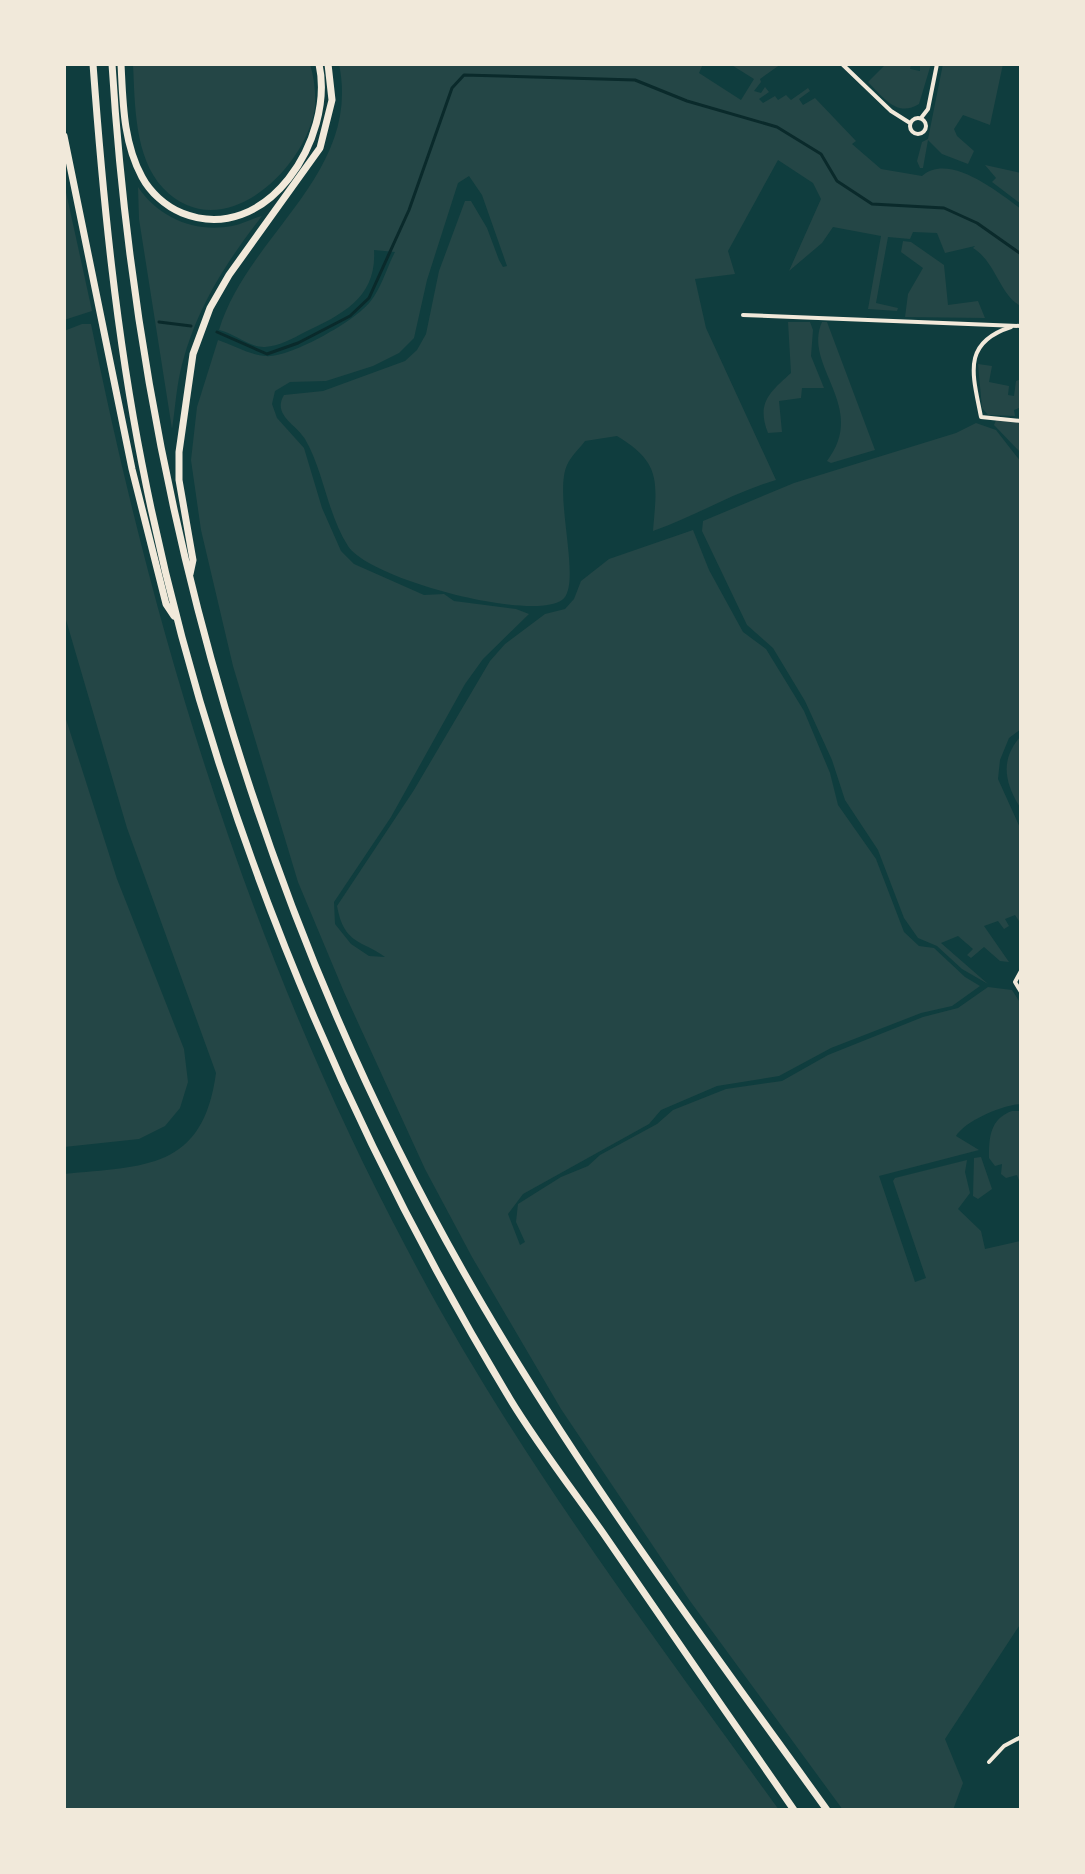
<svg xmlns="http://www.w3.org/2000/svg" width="1085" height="1874" font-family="'Archivo Narrow',sans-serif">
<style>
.green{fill:#244646}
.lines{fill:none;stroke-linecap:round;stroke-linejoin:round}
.stream{stroke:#0a2a2b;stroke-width:3}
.minor{stroke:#f1e9da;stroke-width:4}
.motorway{stroke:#f1e9da;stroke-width:7}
</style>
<rect width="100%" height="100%" fill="#0f3d3e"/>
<g class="green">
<path d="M133 64H310C314 77 316 93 315 107 306 170 221 249 163 188 134 157 135 103 133 64Z"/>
<path d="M339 64H703L699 73 741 100 754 79 730 64H781L760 79 761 82 754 91 761 93 765 87 769 92 759 99 763 103 775 96 778 100 786 95 791 100 808 88 810 91 799 99 803 105 815 98 856 141 852 144 881 169 922 176C949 152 998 192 1021 209V306C1000 296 996 262 973 248L975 246 945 253 937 233 913 232 910 239 888 237 876 303 898 308 897 311 868 309 881 236 833 227 822 243 789 271 821 199 813 183 778 160 728 251 735 274 695 279 706 328 776 480C732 493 696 516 653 531 657 482 662 463 617 436L585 441C580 448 571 456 567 465 553 496 583 585 562 600 531 622 369 579 348 546 327 513 324 472 305 439 296 424 272 415 284 395L323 391 405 361 417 350 426 334 439 271 465 201H471L487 228 499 260 503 267 507 266 482 195 469 176 458 183 427 280 414 338 399 353 373 366 326 381 290 382 275 391 272 404 277 418 304 448 322 508 341 551 354 564 424 595 444 594 454 601 516 609 529 614 483 659 465 684 391 817 334 902 335 924 351 944 369 956 385 957C362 940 344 945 337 906L414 790 490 661 505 644 545 614 565 609 574 599 581 581 609 559 693 530 709 570 743 632 766 649 804 711 830 773 838 805 876 859 904 932 919 946 934 948 965 977 980 986 952 1006 921 1013 831 1048 779 1076 717 1086 661 1110 649 1124 523 1194 508 1214 520 1245 525 1242 516 1222 518 1204 561 1177 588 1166 600 1155 657 1124 673 1110 726 1089 782 1081 828 1055 923 1017 958 1008 988 987 1012 990 1021 1004V1104C1002 1105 965 1121 956 1136L979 1150 879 1176 915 1282 926 1278 893 1181 895 1178 967 1160 965 1172 970 1193 958 1209 981 1231 985 1249 1020 1241 1021 1237V1623L945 1739 963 1783 953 1810H843L690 1601 561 1409 472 1257 425 1169 344 992 298 882 233 666 201 530 191 460 197 407 218 340C233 345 250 355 265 356 289 359 355 321 370 302 381 289 387 267 395 252L374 250C377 297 343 314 305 332 292 339 279 346 265 347 250 348 234 333 219 330 248 234 362 174 339 64Z"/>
<path d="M886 64H911L910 69 920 71V64H931L919 104C897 118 883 97 868 82Z"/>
<polygon points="943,64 1003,64 990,125 963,115 954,129 957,136 974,151 968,164 942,154 928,140 923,168 920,168 917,161 922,142 928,139"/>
<polygon points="985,165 1021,173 1021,204 992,182 996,178"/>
<polygon points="64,183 92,311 64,320"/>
<path d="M138 187C159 218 195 233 232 226 243 224 253 218 262 216 224 265 194 312 180 373 176 392 175 410 172 429L139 219Z"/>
<polygon points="903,241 911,242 944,265 948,305 978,301 985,318 905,317 908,294 923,268 901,252"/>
<path d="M788 322H810L813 330 811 356 824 388H802L801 398 779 401 782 432 768 433C756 403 770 392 791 373Z"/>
<path d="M822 322H827L875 450 831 463 827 461C869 407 802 366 822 322Z"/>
<path d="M82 324H91C156 646 253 959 407 1249 511 1448 648 1629 779 1810H64V1174C145 1166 203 1170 216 1073L127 828 64 613V331Z"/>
<polygon points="978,364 992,366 989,382 1009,386 1008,395 1014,396 1016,381 1021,379 1021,417 1019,408 1014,410 1015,416 988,415 982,408"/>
<polygon points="1003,417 1021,424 1021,453 994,425 996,420"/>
<polygon points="976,423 996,430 1021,462 1021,729 1009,738 1000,760 998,779 1021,830 1021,924 1015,915 1005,919 1009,926 1004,929 998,921 984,926 1009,962 1000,961 984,947 971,958 967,955 973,949 958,936 941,943 988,984 962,969 937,946 918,938 904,918 878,850 845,800 832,760 805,701 773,648 747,625 702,531 703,521 794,483 956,433"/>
<polygon points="64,713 117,879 184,1049 188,1082 180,1108 165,1126 139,1139 64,1147"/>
<path d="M1021 736V809C1005 784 999 760 1021 736Z"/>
<path d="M1012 1111H1021V1186L1017 1175 1006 1178 1001 1174 1002 1164 995 1166 989 1158C989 1137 990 1119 1012 1111Z"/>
<polygon points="981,1157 992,1189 978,1199 973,1196 974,1158"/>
</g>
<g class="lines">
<g class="stream">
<polyline points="159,322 191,326"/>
<polyline points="217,332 267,354 298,343 350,316 369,298 409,210 452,88 464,75 635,80 687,101 777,127 821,154 837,181 872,204 944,208 977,223 1021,254"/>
</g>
<g class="minor">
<polyline points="842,64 891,111 910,123"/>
<circle cx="918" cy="126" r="8"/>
<polyline points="921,118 928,109 937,64"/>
<polyline points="743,315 1021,326"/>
<path d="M1011 327C961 343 973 375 981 417L1021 421"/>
<polyline points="1021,971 1015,982 1021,992"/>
<polyline points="989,1762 1004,1746 1021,1737"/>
</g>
<g class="motorway">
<path d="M93 64C103 199 116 332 142 464 206 793 337 1112 510 1399 538 1445 572 1489 603 1533 666 1625 730 1718 794 1810"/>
<path d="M112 64C139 500 263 932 485 1309 587 1483 709 1646 827 1810"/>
<path d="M121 64C123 102 123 142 142 177 150 192 165 206 182 213 267 247 335 138 319 64"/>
<polyline points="64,136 132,469 166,604 174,616"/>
<polyline points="190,574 193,560 179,480 179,452 193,354 210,308 229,275 320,148 332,100 328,64"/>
</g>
</g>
<rect width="1085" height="1874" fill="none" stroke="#f1e9da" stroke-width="132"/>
</svg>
